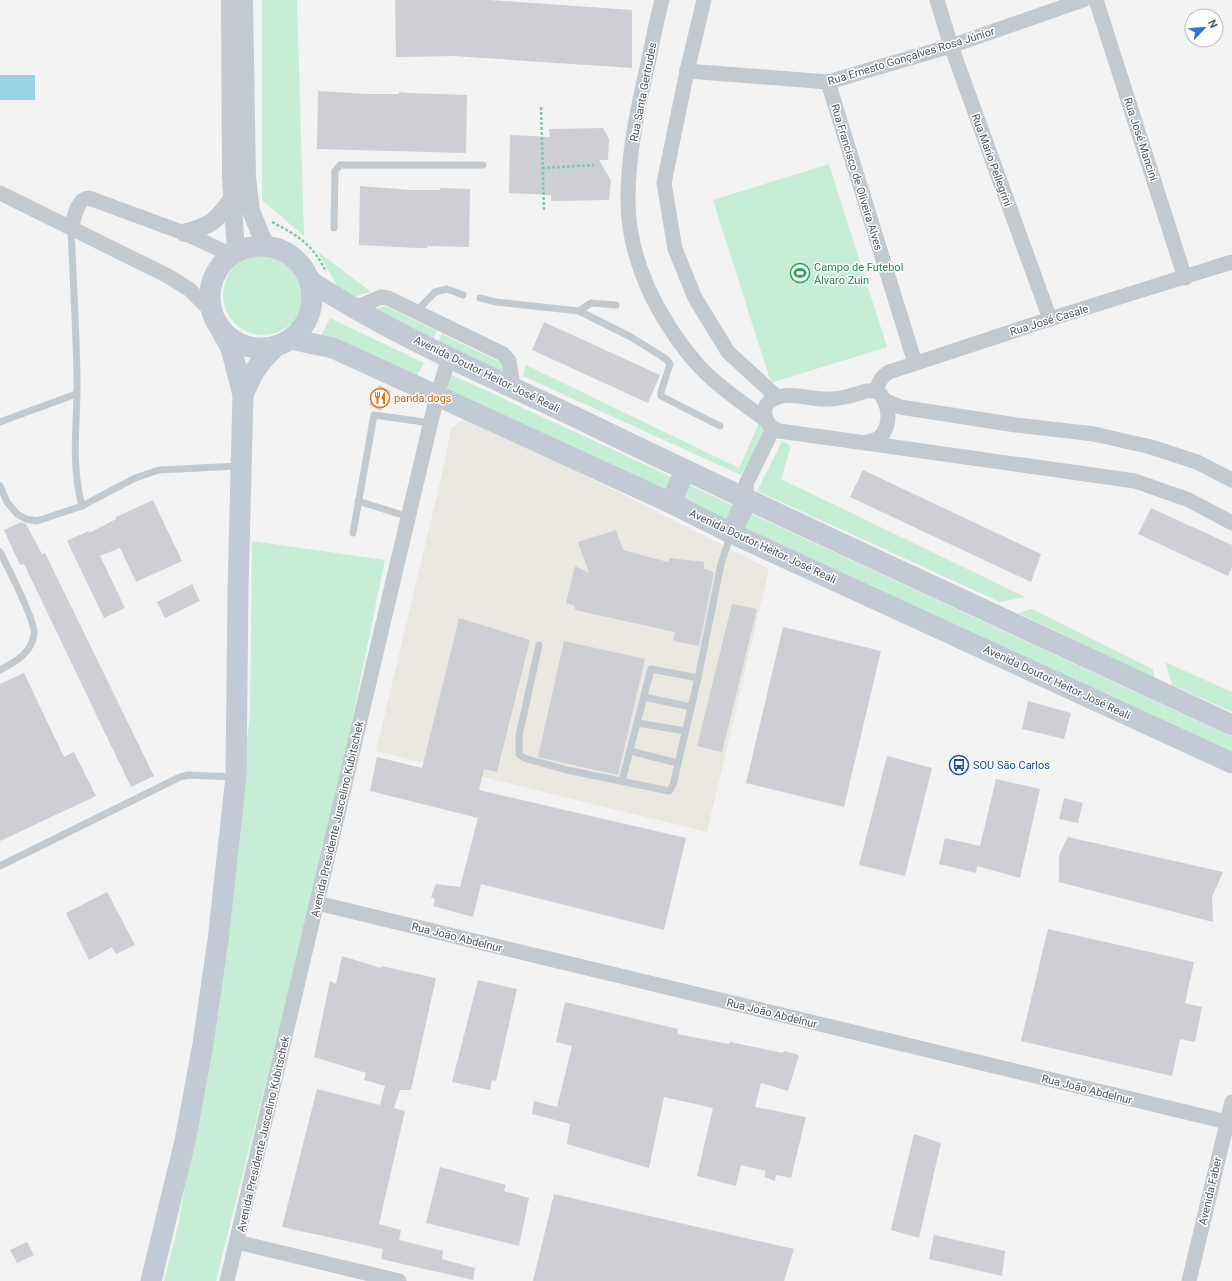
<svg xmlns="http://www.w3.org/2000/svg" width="1232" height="1281" font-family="Roboto,sans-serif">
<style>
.commercial{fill:#eae8e1}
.green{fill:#c6edd6}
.water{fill:#98d3e5}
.building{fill:#cdcfd4}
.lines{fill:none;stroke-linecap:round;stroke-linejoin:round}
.path{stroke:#81c8a7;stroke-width:2.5;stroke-dasharray:3 2;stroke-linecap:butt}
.service{stroke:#c2c9cf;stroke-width:7}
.minor{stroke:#c2c9cf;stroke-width:15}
.tertiary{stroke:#c2c9cf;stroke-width:18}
.secondary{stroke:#c2cad4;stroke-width:21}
.labels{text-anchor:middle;stroke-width:3;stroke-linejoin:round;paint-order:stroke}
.street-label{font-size:11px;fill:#4c555e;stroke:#fff}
.leisure-label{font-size:11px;fill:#27864d;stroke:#fff;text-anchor:start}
.food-label{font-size:11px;fill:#c56008;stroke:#fff;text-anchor:start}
.transit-label{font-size:11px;fill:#164399;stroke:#fff;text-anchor:start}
</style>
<rect width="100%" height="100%" fill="#f4f3f3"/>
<polygon class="commercial" points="469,416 769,569 707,832 376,751 446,457 451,428"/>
<g class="green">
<polygon points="262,0 297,0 304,236 262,200"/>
<polygon points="829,164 887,347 771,383 713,200"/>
<polygon points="317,251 371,292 345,299"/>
<circle cx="263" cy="295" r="40"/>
<polygon points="385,306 437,331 433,340 372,311"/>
<polygon points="330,318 424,363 414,380 321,336"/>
<polygon points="442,334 504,364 506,373 438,342"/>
<polygon points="526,365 739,468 760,421 768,430 741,475 523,376"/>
<polygon points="449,374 463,380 1232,737 1232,756 448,393"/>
<polygon points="782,441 791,446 781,479 1025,597 1000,602 757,491"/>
<polygon points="252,541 385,560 351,725 310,906 216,1281 164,1281 179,1221 220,980 250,713"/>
<polygon points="1032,609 1153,669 1155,679 1018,613"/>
<polygon points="1165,662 1232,692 1232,712 1172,685"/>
</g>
<rect class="water" x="0" y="75" width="35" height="25"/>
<g class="building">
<polygon points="395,0 489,0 632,10 632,68 454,56 396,57"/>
<polygon points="318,91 368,94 399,94 399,92 410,93 467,95 466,153 317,149"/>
<polygon points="603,128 609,139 608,160 599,160 611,180 609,200 551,201 551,195 509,193 510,135 550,137 549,129"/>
<polygon points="360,186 411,190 440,190 440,188 470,189 469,247 428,246 427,248 417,248 359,245"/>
<polygon points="544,322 660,375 648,403 532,350"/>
<polygon points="379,385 391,391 381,411 369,405"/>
<polygon points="863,470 1041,554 1031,582 850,497"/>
<polygon points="153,500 182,561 136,582 120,548 100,556 125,608 104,618 67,541 88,531 89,533 116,519 116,517"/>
<polygon points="1151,508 1232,545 1232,567 1228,576 1138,534"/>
<polygon points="21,522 26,524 42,554 45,553 154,776 131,787 24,564 20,565 4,530"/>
<polygon points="616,530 623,550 668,562 670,558 704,562 704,569 714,572 699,646 673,641 675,632 575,610 575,606 566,603 575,566 589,573 578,542"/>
<polygon points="192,584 200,601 165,618 157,602"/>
<polygon points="732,604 757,609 722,752 697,746"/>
<polygon points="459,618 530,640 497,772 484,769 479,790 686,838 664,930 481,884 473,917 433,906 435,899 431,897 436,884 460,887 478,818 370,791 377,757 422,768"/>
<polygon points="783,627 881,651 844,807 746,783"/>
<polygon points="564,641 645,659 618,775 538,757"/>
<polygon points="24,673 64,757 74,752 96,796 0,841 0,684"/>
<polygon points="1028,701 1071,713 1064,739 1022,729"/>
<polygon points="887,756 932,768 905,876 859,865"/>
<polygon points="996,779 1040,789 1020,878 977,866 976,873 939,864 945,838 980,846"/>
<polygon points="1064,798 1083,803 1078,823 1059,819"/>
<polygon points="1068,837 1223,872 1212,897 1213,922 1059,882 1059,855"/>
<polygon points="107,892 135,945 116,954 112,947 89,960 66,913"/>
<polygon points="1048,929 1194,962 1185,1003 1202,1007 1195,1042 1180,1039 1172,1076 1021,1041"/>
<polygon points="342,956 381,968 381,966 436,978 411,1090 400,1090 394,1108 405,1111 379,1224 401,1230 399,1240 443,1251 442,1259 475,1268 473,1280 381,1259 383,1249 282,1227 317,1089 380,1105 385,1086 364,1080 366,1073 314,1057 330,981 336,984"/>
<polygon points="478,980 517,989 496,1081 492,1080 490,1090 452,1082"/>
<polygon points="565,1002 678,1029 677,1034 729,1044 730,1042 783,1053 784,1051 799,1055 788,1091 761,1083 755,1107 806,1117 791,1178 776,1175 775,1181 764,1177 766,1171 741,1165 736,1186 697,1176 713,1108 664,1097 649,1168 567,1144 570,1124 532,1114 534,1101 557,1107 572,1046 556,1042"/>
<polygon points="914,1134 941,1143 919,1238 891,1230"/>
<polygon points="440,1167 506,1185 504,1191 529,1198 519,1246 426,1223"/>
<polygon points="554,1194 794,1249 784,1281 533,1281"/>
<polygon points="934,1235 1005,1251 1002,1276 929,1259"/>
<polygon points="27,1242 34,1255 17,1263 10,1250"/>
</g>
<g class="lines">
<g class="path">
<polyline points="541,107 544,211"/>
<polyline points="542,168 594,165"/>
<path d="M272 222C298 236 313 244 326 272"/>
</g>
<g class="service">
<path d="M71 228C73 277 76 326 77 375 78 421 70 461 82 506"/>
<polyline points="334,228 335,171 340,165 483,165"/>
<polyline points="480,298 496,302 579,311 631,337 666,359 670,364 661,392 661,396 720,426"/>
<polyline points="579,311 591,303 616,305"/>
<polyline points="416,312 435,292 447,289 463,295"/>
<polyline points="0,422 76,394"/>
<polyline points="0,486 7,502 17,514 26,519 37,521 82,506 135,478 159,470 239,466"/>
<polyline points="358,501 409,517"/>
<polyline points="353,533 374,415 431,423"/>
<path d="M0 552C7 566 36 621 34 634 32 653 15 662 0 670"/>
<polyline points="539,645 519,736 519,754 524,758 567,770 669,791 673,785 698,678 721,564 731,534"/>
<polyline points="644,697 691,707"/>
<polyline points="638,723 685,731"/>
<polyline points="630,751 677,763"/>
<polyline points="622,781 651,669 698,678"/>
<polyline points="0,866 180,777 189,775 234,777"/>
</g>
<g class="minor">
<path d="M662 0C656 22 652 45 647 68 637 111 628 155 628 200 628 260 658 319 697 364 717 386 743 403 767 421"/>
<polyline points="704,0 687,71 664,183 675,249 695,298 728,352 776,396"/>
<polyline points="937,0 951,46 1050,319"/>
<polyline points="1096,0 1185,278"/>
<polyline points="687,71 828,82 951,46 1083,0"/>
<polyline points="828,82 915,363"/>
<polyline points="0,193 168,276 189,289 212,312"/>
<path d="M71 228C74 219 77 198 89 198L184 233 230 254"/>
<polyline points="353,309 381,297 388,298 503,354 509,361 513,387"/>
<path d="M866 391H877C890 402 892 425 880 437 877 440 870 441 866 443L779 431C772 428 769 426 766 419 764 413 764 406 769 402 784 389 805 399 823 399 838 400 852 396 866 391Z"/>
<path d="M877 391C878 382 881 377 889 372L1050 319 1232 262"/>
<polyline points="886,401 900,407 1016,425 1094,434 1151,447 1197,462 1232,480"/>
<polyline points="866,443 1135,481 1189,500 1232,523"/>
<polyline points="747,500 746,484 773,429"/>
<polyline points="317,903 1227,1122"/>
<polyline points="237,1242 399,1281"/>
<polyline points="227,1281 437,396 449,358"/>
<polyline points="1189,1281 1232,1102"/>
</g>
<g class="tertiary">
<polyline points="230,0 231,177 236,251"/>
<polyline points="244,0 247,178 251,211 265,245"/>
<path d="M184 233C211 226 218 220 233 197"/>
</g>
<g class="secondary">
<circle cx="261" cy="297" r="51"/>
<path d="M310 281C400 340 502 381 598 428 808 530 1021 626 1232 725"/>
<polyline points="290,339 333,348 671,503 731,533 1232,763"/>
<path d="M243 395C252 373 259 362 276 346"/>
<polyline points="671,503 685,470"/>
<polyline points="731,533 747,500"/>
<polyline points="151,1281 185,1141 203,1044 218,940 236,777 238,589 243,395 231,348 221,330"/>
</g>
</g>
<defs>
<g id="stadium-ring" transform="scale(1)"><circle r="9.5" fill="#fff" stroke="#2e9e5b" stroke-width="1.5"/><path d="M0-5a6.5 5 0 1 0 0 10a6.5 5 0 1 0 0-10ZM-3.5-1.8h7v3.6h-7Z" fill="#2e9e5b"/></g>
<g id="restaurant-ring" transform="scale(1)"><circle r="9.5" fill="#fff" stroke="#e8710a" stroke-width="1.5"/><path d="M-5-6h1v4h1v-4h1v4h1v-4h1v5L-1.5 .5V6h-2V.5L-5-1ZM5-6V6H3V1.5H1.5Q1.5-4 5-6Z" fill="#e8710a"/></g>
<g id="bus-ring" transform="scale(1)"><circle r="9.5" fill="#fff" stroke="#1a4fb4" stroke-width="1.5"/><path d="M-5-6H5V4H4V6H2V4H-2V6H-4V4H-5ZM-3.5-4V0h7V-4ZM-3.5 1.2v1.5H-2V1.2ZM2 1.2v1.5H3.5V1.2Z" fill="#1a4fb4"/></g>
</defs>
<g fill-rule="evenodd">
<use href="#stadium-ring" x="800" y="273"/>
<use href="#restaurant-ring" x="380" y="398"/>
<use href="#bus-ring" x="959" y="765"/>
</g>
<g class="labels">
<g class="street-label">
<text transform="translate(911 56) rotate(-17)" y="4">Rua Ernesto Gonçalves Rosa Júnior</text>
<text transform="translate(643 92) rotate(-79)" y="4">Rua Santa Gertrudes</text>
<text transform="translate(1141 139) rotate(72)" y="4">Rua José Mancini</text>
<text transform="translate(992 160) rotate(70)" y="4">Rua Mario Pellegrini</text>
<text transform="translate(857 177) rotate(73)" y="4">Rua Francisco de Oliveira Alves</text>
<text transform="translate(1049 320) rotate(-17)" y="4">Rua José Casale</text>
<text transform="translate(487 374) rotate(26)" y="4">Avenida Doutor Heitor José Reali</text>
<text transform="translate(763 546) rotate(25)" y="4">Avenida Doutor Heitor José Reali</text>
<text transform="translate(1057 682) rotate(25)" y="4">Avenida Doutor Heitor José Reali</text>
<text transform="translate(337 819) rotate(-77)" y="4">Avenida Presidente Juscelino Kubitschek</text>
<text transform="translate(457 937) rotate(14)" y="4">Rua João Abdelnur</text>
<text transform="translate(772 1013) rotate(14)" y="4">Rua João Abdelnur</text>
<text transform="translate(1087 1089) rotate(14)" y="4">Rua João Abdelnur</text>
<text transform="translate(263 1134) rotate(-77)" y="4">Avenida Presidente Juscelino Kubitschek</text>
<text transform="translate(1210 1191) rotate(-77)" y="4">Avenida Faber</text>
</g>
<g class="leisure-label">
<text x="814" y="271">Campo de Futebol<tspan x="814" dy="13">Álvaro Zuin</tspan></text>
</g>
<g class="food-label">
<text x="394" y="402">panda dogs</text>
</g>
<g class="transit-label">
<text x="973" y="769">SOU São Carlos</text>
</g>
</g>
<g transform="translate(1204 28) rotate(64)"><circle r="19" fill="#ffffff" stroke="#b7bbbf"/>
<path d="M0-3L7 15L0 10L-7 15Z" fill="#2c71d5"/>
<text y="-6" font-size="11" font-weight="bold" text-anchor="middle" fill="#4c555e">N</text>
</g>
</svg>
